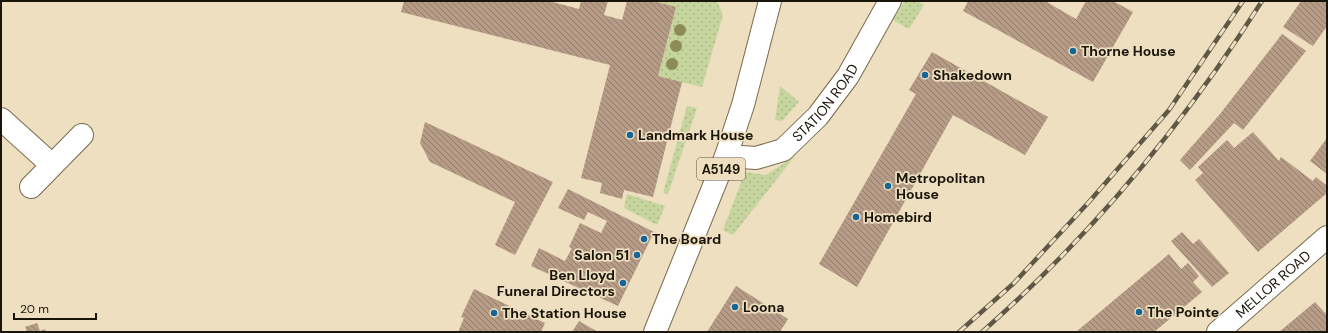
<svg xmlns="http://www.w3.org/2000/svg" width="1328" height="333" font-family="'DM Sans',sans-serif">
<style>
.grass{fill:url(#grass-dots)}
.building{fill:url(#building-back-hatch)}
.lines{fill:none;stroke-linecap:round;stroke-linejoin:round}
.minor-casing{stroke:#776b4f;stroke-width:24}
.primary-casing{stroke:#776b4f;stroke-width:24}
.minor{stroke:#fff;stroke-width:22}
.primary{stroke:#fff;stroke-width:22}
.rail-casing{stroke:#605846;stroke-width:4.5}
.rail{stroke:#eddfc0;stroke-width:3;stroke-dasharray:9;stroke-linecap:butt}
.tree{fill:#8c8d56}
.poi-dot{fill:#156698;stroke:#eddfc0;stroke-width:1.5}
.labels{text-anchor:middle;stroke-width:3.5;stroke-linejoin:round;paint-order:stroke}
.shield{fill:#eddfc0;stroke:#595241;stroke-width:1}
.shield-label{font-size:13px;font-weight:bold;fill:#1a150a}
.poi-label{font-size:14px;font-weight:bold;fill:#1a150a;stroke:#eddfc0;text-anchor:start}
.street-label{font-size:14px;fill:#1a150a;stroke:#eddfc0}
</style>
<defs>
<pattern id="grass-dots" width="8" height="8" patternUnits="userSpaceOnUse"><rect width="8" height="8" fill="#c6d59d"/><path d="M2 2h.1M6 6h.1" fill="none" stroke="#aab686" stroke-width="1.8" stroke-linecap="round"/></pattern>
<pattern id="building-back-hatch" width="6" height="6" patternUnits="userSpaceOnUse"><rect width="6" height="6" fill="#b69b86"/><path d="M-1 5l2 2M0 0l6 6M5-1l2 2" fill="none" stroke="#937d6c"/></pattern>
</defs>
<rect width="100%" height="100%" fill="#eddfc0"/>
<g class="grass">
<polygon points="653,1 717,1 723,15 702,87 658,76 676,7"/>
<polygon points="905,1 917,1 924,5 909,29 893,20"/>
<polygon points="780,86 799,102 782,121 775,120"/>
<polygon points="687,106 697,108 668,194 663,193"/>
<polygon points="795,156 733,235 723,230 745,172 766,175"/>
<polygon points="627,194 665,206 657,225 624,208"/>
</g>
<g class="building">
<polygon points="404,1 549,1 579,9 581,1 608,1 604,15 622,20 627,1 653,1 676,7 658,76 682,82 653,197 624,190 622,199 600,193 602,183 581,178 610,65 401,12"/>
<polygon points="968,1 1045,1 1076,19 1086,1 1113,1 1133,12 1093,82 963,11"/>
<polygon points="1301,1 1327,1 1327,26 1313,46 1283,27"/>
<polygon points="1282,34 1306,51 1243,130 1234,123 1190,170 1180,160 1220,114"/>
<polygon points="932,52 1048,117 1025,155 953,115 857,287 819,264 916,94 909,90"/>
<polygon points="425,122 553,182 515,255 495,245 515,202 430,162 420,143"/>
<polygon points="1253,132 1279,161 1281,157 1313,181 1316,177 1327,186 1327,193 1258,252 1195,180 1203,173 1198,167 1227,140 1234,148"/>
<polygon points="1327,138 1327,174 1310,161"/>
<polygon points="568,189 654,232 618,306 531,266 539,248 565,261 572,248 569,247 580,223 601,233 607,221 588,212 584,220 558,208"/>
<polygon points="1182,232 1193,244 1199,239 1229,273 1212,287 1171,241"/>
<polygon points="1169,254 1181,269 1188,263 1199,276 1193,282 1202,292 1154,332 1076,332"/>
<polygon points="736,286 788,319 780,332 707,332"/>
<polygon points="474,289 545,323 541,332 458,332 464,318 461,317"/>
<polygon points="1315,302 1327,315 1327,332 1279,332"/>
<polygon points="579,321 598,332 572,332"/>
<polygon points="37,323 40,331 45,329 46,332 27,332 25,327"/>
</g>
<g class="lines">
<g class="minor-casing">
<g id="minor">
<polyline points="1,119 52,165"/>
<path id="s1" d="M726 156 756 158 783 150 818 116 848 76 890 1"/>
<polyline points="31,187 82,135"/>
<path id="s2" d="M1218 332 1327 237"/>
</g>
</g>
<g class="primary-casing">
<polyline id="primary" points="655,332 726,156 743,105 770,1"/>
</g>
<use href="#minor" class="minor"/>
<use href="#primary" class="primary"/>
<g class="rail-casing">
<g id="rail">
<polyline points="959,332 1014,283 1088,203 1169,110 1243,1"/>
<path d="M982 332C1091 236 1184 124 1262 1"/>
</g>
</g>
<use href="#rail" class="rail"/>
</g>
<g class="tree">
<circle cx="680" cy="30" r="6"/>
<circle cx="676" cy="46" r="6"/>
<circle cx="672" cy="64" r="6"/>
</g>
<g class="poi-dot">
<circle cx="1073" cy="51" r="4"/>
<circle cx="925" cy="75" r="4"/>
<circle cx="630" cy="135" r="4"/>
<circle cx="888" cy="186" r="4"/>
<circle cx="856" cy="217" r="4"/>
<circle cx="644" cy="239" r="4"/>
<circle cx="637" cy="255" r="4"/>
<circle cx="623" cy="283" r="4"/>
<circle cx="735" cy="307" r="4"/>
<circle cx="1139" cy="312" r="4"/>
<circle cx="494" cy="313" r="4"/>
</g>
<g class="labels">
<rect class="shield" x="697" y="158" width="48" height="22" rx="3"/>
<g class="shield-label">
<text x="721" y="174">A5149</text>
</g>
<g class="poi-label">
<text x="1081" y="56">Thorne House</text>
<text x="933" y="80">Shakedown</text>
<text x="638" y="140">Landmark House</text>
<text x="896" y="183">Metropolitan<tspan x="896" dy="16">House</tspan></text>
<text x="864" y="222">Homebird</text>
<text x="652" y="244">The Board</text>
<text x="629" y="260" text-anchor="end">Salon 51</text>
<text x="615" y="280" text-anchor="end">Ben Lloyd<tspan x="615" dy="16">Funeral Directors</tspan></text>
<text x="743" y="312">Loona</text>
<text x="1147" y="317">The Pointe</text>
<text x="502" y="318">The Station House</text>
</g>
<g class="street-label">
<text dy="5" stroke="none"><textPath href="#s1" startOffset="122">STATION ROAD</textPath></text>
<text dy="5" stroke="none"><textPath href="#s2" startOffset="73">MELLOR ROAD</textPath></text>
</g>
</g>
<rect width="1328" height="333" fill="none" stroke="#1a150a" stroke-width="4"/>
<path d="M14 313v6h82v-6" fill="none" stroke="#1a150a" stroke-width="2"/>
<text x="20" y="313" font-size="12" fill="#1a150a" stroke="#eddfc0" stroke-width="3" paint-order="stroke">20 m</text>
</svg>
